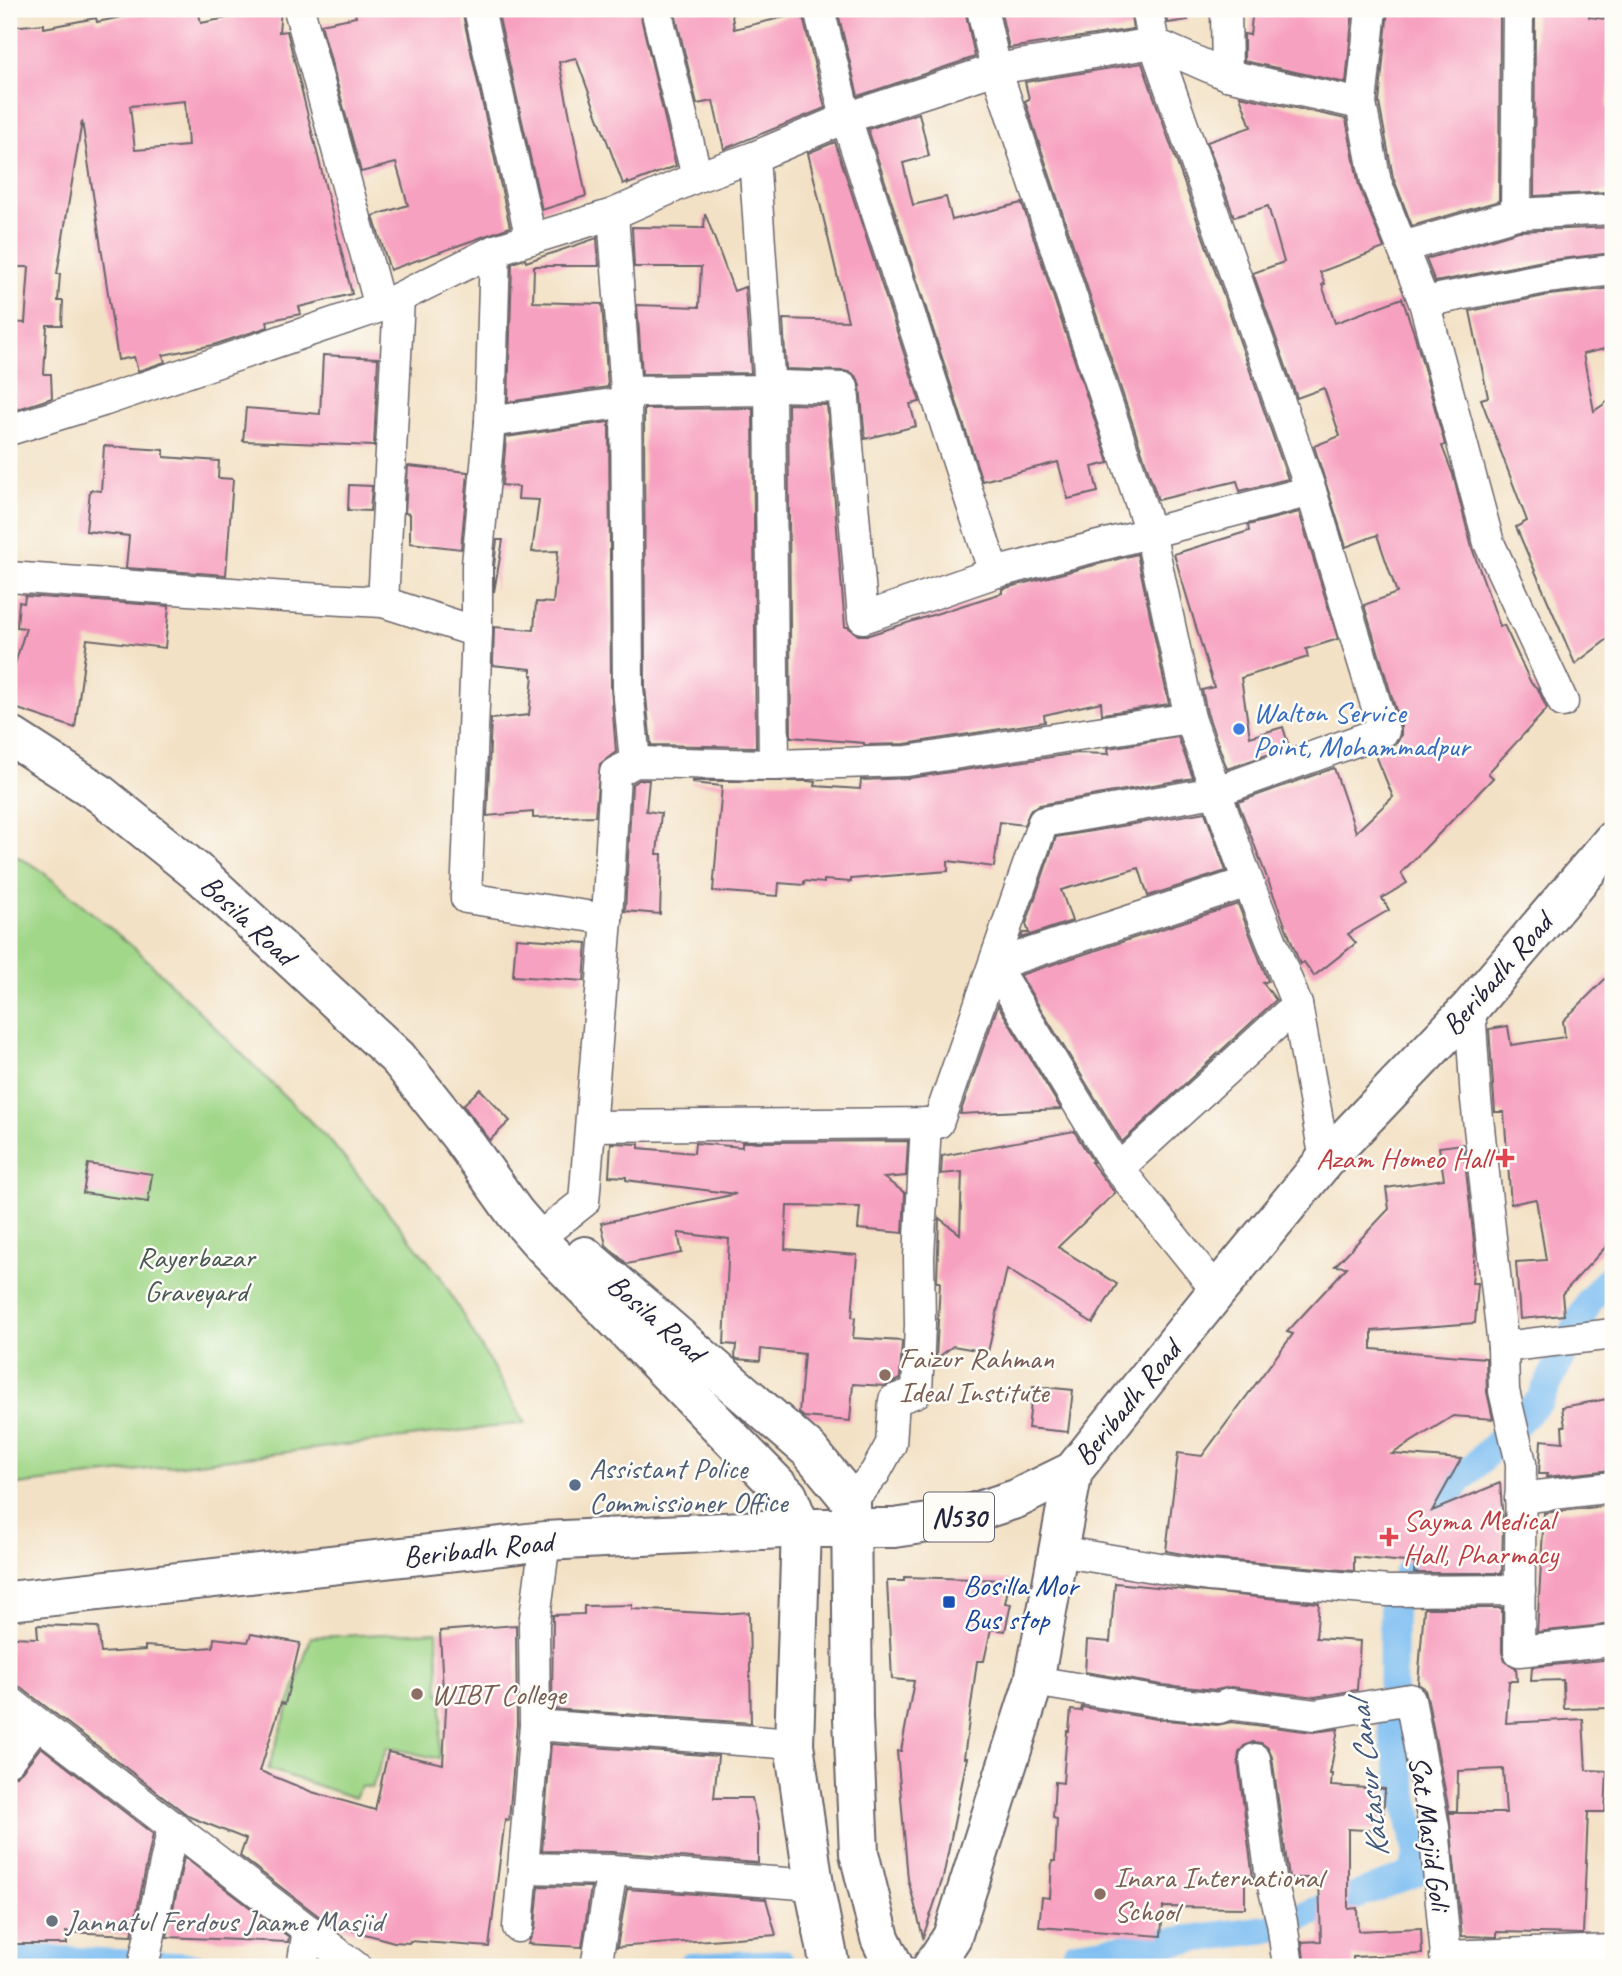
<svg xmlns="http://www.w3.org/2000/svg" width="1622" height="1976" font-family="Caveat,sans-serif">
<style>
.green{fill:#a1d789;stroke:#627c62;stroke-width:2}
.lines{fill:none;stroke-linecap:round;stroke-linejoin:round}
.canal{stroke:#7cbdf1;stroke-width:28}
.building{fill:#f7a1c0;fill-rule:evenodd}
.street-casing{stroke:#6b656b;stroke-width:33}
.secondary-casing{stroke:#6b656b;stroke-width:42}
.highway-casing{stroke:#6b656b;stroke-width:42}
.street{stroke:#fff;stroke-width:30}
.secondary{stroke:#fff;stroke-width:38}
.highway{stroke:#fff;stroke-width:38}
.shop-dot{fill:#3f7fe0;stroke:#fdfcf7;stroke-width:2.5}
.health-dot{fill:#e0444e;stroke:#fdfcf7;stroke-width:2.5}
.education-dot{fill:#8d6e63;stroke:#fdfcf7;stroke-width:2.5}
.service-dot{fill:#5c6f8a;stroke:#fdfcf7;stroke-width:2.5}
.transit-dot{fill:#1a4fb4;stroke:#fdfcf7;stroke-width:2.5}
.worship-dot{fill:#6b7280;stroke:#fdfcf7;stroke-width:2.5}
.labels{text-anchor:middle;stroke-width:5;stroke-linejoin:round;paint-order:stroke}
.shield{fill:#fdfcf7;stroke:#646373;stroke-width:2}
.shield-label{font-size:28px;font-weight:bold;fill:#22223b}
.shop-label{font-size:30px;fill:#366cbe;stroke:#fdfcf7;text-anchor:start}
.street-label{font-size:30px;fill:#22223b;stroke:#fdfcf7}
.health-label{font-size:30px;fill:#be3a42;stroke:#fdfcf7;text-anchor:end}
.park-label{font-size:30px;fill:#485852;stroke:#fdfcf7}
.education-label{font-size:30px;fill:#785e54;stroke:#fdfcf7;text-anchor:start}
.service-label{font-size:30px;fill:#4e5e75;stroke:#fdfcf7;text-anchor:start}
.transit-label{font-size:30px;fill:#164399;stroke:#fdfcf7;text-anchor:start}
.worship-label{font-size:30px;fill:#5b616d;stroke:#fdfcf7;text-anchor:start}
.water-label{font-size:32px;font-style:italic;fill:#42587b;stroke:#fdfcf7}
</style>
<rect width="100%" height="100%" fill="#fdfcf7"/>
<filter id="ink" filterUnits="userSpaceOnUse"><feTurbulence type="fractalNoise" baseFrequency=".0143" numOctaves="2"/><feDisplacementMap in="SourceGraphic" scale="14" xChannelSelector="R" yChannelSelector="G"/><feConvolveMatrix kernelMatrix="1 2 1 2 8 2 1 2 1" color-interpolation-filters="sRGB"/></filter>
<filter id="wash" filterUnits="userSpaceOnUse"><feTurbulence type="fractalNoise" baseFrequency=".00686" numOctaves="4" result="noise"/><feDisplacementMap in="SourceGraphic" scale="28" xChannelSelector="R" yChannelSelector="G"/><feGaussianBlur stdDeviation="1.57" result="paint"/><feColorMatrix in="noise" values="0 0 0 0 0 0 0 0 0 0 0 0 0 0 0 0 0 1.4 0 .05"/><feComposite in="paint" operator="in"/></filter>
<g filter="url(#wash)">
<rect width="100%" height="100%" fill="#f3e1c5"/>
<g class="green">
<polygon points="9,852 38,868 139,952 331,1142 440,1276 525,1423 9,1486"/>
<polygon points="437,1632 439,1694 443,1695 439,1759 387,1747 372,1788 360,1786 355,1798 268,1769 311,1637"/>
</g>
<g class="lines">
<g class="canal">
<polyline points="1076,1954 1268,1929 1413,1874 1417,1854 1392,1732 1393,1600 1457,1483 1540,1400 1590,1300 1613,1274"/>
<polyline points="9,1962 40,1959 196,1967"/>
<polyline points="690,1967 781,1963"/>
</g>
</g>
<g id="blocks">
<g class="building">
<path d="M160 9H198L201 23 237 16 238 9H281L279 32 287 31 352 294 299 307 301 314 267 321 268 327 213 345 163 355 165 362 138 371 134 357 118 360 82 121 57 274H60L58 301H63L62 325H47L44 374H51L52 398 9 412V322L25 323 29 267H9V27L44 24V28L96 18 97 22ZM185 101 188 146 135 150 130 106Z"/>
<polygon points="377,9 442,9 443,15 462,11 510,227 390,270 373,216 408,205 396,163 361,172 321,24 356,17 355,13"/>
<polygon points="497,9 639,9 676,166 628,184 628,182 623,184 576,58 559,62 586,196 542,210"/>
<polygon points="674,9 731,9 734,29 802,13 825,108 724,149 713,101 697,104"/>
<polygon points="837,9 965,9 975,57 858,96"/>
<polygon points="1000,9 1130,9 1133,29 1009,48"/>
<polygon points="1165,9 1187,9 1188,20 1168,23"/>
<polygon points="1253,9 1353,9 1346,83 1244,61 1244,34 1250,35"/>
<polygon points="1388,9 1500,10 1499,201 1412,226 1393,177 1379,103"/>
<polygon points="1535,9 1590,9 1589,17 1613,20 1613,57 1607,108 1613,109 1608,192 1534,196"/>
<polygon points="1142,63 1220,285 1288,479 1240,491 1237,481 1158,500 1025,101 1029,99 1025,82"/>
<polygon points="1240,96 1346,119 1359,186 1384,248 1320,272 1325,284 1322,285 1335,323 1402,298 1415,336 1445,445 1442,446 1453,475 1472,548 1500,626 1504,625 1531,683 1538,689 1547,709 1488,773 1493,778 1401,873 1407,883 1382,898 1389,910 1348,934 1356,943 1314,976 1304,962 1300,964 1238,802 1334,768 1356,832 1393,797 1375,753 1397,743 1401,735 1401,727 1364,605 1397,593 1377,535 1346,547 1314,446 1340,436 1324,388 1297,398 1253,273 1284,262 1268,206 1234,217 1207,142 1251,127"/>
<polygon points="919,113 929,156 903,163 913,205 946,197 952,220 1022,203 1109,463 1092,467 1098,492 1068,499 1058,462 982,481 868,129"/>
<polygon points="835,142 920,402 910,404 916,426 865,439 860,386 858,379 852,373 844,371 786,369 783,319 848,321 808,153"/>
<polygon points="705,213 734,291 745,287 751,373 642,374 637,305 699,307 701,267 634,267 632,227 704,228"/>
<polygon points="1613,227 1613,253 1543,261 1435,282 1426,259 1519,231"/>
<polygon points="597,238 599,266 534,266 533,302 602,304 608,387 508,402 512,263 525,259 526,262"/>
<polygon points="1613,288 1613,347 1583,354 1594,411 1613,398 1613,635 1575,664 1516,527 1527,521 1481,399 1488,397 1470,311 1549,295"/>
<polygon points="323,355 378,358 374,446 243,441 246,408 320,414"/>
<polygon points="788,404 827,405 845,627 848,627 858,635 869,635 1002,593 1002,589 1137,554 1169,704 1102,714 1101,702 1044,715 1045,722 905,744 864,745 864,743 791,737"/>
<polygon points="753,408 756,747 651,745 645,687 644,409"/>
<polygon points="609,422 611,688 616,752 600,764 595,816 533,818 533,812 487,816 491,719 529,715 533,675 531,675 531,669 493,665 494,627 534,630 536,602 553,603 558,551 532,552 539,500 518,499 519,487 502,485 506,437"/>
<polygon points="104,446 164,450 164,457 219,461 218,478 233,479 226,575 126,568 129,536 86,531 90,490 101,491"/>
<polygon points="408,466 468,472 461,549 410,543 410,514 405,513"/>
<polygon points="349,485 372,486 370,511 348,510"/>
<polygon points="1299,512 1338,639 1306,649 1308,657 1241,678 1250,737 1283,727 1289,747 1227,769 1207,713 1202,690 1214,687 1174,554 1249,531 1248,525"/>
<polygon points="497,540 503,540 494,592 494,566"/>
<polygon points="25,596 169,606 165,648 87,639 75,728 9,706 9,683 26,628 17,627 19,602 24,603"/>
<polygon points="1178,737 1193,778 1040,805 1031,809 1024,825 1000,822 994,867 948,861 948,871 851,879 851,882 824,880 824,883 804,881 804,885 779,883 778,896 713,891 722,786 692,783 692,781 808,781 816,782 815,786 860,789 861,780 910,778 1078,753 1109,754 1108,748"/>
<polygon points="639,780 649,780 646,811 661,813 657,854 662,854 660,914 625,911 632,784"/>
<polygon points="1205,812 1226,871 1148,896 1139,868 1061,890 1072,921 1021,938 1023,933 1029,933 1026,924 1056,837"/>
<polygon points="1238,904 1268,981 1263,983 1276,1000 1122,1142 1020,975"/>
<polygon points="516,938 587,943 584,981 513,976"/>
<polygon points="1608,976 1613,1009 1613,1239 1562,1294 1564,1315 1520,1319 1516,1262 1546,1260 1536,1199 1511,1204 1504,1112 1495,1112 1489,1029 1508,1026 1511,1045 1565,1037 1563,1021"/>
<polygon points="998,1005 1061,1109 960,1114"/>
<polygon points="480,1089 510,1121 490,1140 463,1105"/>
<polygon points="1074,1131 1093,1162 1091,1162 1115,1193 1058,1247 1117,1284 1093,1323 1007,1269 988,1352 953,1346 936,1359 940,1282 937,1282 939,1218 960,1234 962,1172 941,1174 942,1156"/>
<polygon points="908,1141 906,1176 884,1178 905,1193 903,1233 858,1229 860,1207 787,1206 785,1249 857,1255 852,1317 855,1318 853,1338 902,1341 900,1379 885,1386 853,1384 850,1421 804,1417 799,1413 804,1354 761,1349 760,1361 737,1359 735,1357 736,1345 724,1344 729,1239 678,1233 682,1253 627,1264 606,1245 601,1223 736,1194 626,1180 626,1177 609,1176 611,1143 639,1144 639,1148 694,1153 695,1143 742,1147 742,1142"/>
<polygon points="1463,1144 1475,1251 1472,1283 1478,1283 1475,1323 1372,1331 1372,1349 1486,1358 1487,1392 1493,1419 1453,1416 1392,1454 1461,1459 1432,1511 1500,1483 1503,1521 1502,1573 1414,1573 1415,1563 1354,1557 1354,1571 1210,1559 1166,1551 1178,1453 1202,1456 1293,1334 1287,1332 1347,1267 1335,1266 1389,1209 1386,1188 1444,1179 1439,1147"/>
<polygon points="88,1164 152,1174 148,1202 83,1193"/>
<polygon points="1033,1386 1073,1390 1068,1432 1028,1428"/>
<polygon points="1613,1398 1613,1470 1546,1477 1547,1474 1539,1474 1541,1440 1563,1442 1562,1426 1565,1426 1562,1407"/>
<polygon points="1613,1505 1613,1624 1537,1632 1544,1513"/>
<polygon points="904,1577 1010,1580 1005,1603 1011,1604 1005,1631 991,1629 984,1661 977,1661 964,1758 967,1758 943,1878 923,1937 908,1879 897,1751 901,1751 914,1681 892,1679 887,1581 904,1581"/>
<polygon points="1115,1583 1319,1603 1316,1638 1360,1641 1357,1690 1315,1697 1231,1687 1216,1690 1162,1685 1085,1672 1087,1640 1110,1642"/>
<polygon points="632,1605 632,1609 723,1614 749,1612 751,1723 552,1709 553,1615 584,1614 584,1606"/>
<polygon points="1424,1608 1502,1608 1502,1652 1505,1661 1516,1668 1517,1681 1509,1681 1506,1723 1583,1719 1586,1770 1607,1771 1605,1812 1588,1812 1583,1934 1497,1932 1497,1937 1462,1936 1449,1813 1506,1813 1503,1769 1458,1771 1457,1811 1449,1811 1427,1696 1424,1688 1418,1684"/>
<polygon points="37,1625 98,1627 101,1653 145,1650 145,1646 188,1649 213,1647 214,1638 248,1642 251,1634 300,1643 285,1704 281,1703 260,1771 312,1792 375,1810 388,1752 443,1764 447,1691 443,1691 440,1631 516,1625 517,1724 509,1820 505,1819 489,1947 410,1941 409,1943 394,1942 329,1924 240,1856 246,1839 190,1817 20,1687 9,1684 9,1637 38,1638"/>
<polygon points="1613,1659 1613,1708 1564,1709 1563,1680 1531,1681 1532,1667"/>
<polygon points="1082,1707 1157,1719 1217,1725 1231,1722 1313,1732 1338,1729 1330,1774 1332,1774 1331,1786 1385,1789 1382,1831 1348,1829 1348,1909 1357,1908 1358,1931 1421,1928 1422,1954 1353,1957 1353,1967 1305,1967 1302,1942 1321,1941 1319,1878 1289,1878 1272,1757 1268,1748 1261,1743 1253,1742 1244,1746 1239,1753 1238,1761 1253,1879 1245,1879 1245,1908 1163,1907 1161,1936 1039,1927 1042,1897 1050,1898 1052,1861 1055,1861 1057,1819 1053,1818 1055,1782 1063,1783 1067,1731 1069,1731 1071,1710 1081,1711"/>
<polygon points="551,1744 718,1756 714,1798 752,1798 758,1827 758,1863 612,1852 542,1851"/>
<polygon points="41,1747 153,1834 132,1935 66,1932 67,1944 9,1944 9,1777 16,1776 22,1771"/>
<polygon points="184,1857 289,1937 288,1942 167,1937"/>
<polygon points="539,1886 591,1887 582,1947 528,1944 535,1928"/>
<polygon points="627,1889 766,1899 776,1935 617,1947"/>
</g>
</g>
</g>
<g filter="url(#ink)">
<use href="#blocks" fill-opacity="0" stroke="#6b656b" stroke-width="2"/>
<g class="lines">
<g class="street-casing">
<g id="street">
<polyline points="299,9 380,307"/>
<polyline points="479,9 531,239"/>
<polyline points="656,9 697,177"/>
<polyline points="819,9 846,118 994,573"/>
<polyline points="982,9 996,69 1150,532 1190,718 1248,882 1297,1005 1325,1160"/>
<polyline points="1226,9 1227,75"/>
<polyline points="1361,104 1376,182 1424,302 1489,543 1563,702"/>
<polyline points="754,157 770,390 774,765"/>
<polyline points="613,214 626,392 628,688 635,762"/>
<polyline points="1516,214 1518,9"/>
<polyline points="1403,247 1516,214 1613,209"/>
<polyline points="495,250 490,422 477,565 477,632 466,898 607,919"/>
<polyline points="1424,302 1546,278 1613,270"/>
<polyline points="626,392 770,390 780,386 843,388 863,618 994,573 1311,491"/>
<polyline points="490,422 626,402"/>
<polyline points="9,430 103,401 380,307 495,250 613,214 697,177 754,157 846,118 996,69 1154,43 1227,75 1361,104 1371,9"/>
<polyline points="9,577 286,597 383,602 477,632"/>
<polyline points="383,602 399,299"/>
<polyline points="994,965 1114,1163 1217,1291"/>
<polyline points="994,965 1248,882"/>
<polyline points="1470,1008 1476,1100 1503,1347 1504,1391 1521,1463 1519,1651 1613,1641"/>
<polyline points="591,1126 938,1123 1043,822 1215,792 1384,731 1311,491 1154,43 1147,9"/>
<polyline points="1119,1168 1297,1005"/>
<polyline points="552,1227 584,1202 607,919 615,773 635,762 774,765 907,761 1190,718"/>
<polyline points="1503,1347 1613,1334"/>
<polyline points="1520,1498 1613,1487"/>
<polyline points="851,1501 875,1473 891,1444 894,1400 917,1392 920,1325 919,1257 926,1123"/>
<polyline points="1058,1551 1208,1576 1389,1591 1520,1590"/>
<polyline points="1034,1681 1160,1702 1219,1708 1229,1704 1315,1715 1410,1699 1434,1827 1447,1967"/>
<polyline points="9,1701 356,1967"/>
<polyline points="535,1725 794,1744"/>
<polyline points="1255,1759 1271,1878 1282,1922 1288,1967"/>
<polyline points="9,1760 37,1723"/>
<polyline points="524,1868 612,1870 814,1885"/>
<polyline points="518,1927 535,1725 534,1625 545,1541"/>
<polyline points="1445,1956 1613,1950"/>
<polyline points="143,1967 173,1826"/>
<polyline points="302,1967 308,1930"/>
<polyline points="596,1967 612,1870"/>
</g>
</g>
<g class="secondary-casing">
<g id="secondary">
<polyline points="9,735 99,793 202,876 398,1058 460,1136 515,1213 541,1243 788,1496 801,1528 794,1744 814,1885 830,1967"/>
<polyline points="585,1256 809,1450 851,1501 853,1718 859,1853 880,1938 894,1967"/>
<polyline points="932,1967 952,1937 1034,1681 1073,1471"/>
</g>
</g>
<g class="highway-casing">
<polyline id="highway" points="9,1601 545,1541 801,1528 894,1528 950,1520 1016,1499 1073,1471 1217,1291 1325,1160 1470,1008 1613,840"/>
</g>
<use href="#street" class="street"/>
<use href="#secondary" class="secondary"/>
<use href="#highway" class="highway"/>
</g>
</g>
<circle class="shop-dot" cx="1239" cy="729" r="7"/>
<g class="health-dot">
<path d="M1501.5 1147.5h7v7h7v7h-7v7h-7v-7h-7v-7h7z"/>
<path d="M1385.5 1526.5h7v7h7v7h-7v7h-7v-7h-7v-7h7z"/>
</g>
<g class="education-dot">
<circle cx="885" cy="1375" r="7"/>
<circle cx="417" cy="1694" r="7"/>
<circle cx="1100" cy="1894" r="7"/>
</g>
<circle class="service-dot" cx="575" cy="1485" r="7"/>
<rect class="transit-dot" x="942" y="1595" width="14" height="14" rx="3.5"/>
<circle class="worship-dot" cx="52" cy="1921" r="7"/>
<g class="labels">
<rect class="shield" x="924" y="1492.5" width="70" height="49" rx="5"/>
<g class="shield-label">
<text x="959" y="1527">N530</text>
</g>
<g class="shop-label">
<text x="1253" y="722">Walton Service<tspan x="1253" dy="34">Point, Mohammadpur</tspan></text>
</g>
<g class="street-label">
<text transform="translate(248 920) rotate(43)" y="10">Bosila Road</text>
<text transform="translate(1497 974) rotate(-49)" y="10">Beribadh Road</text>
<text transform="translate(656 1318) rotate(41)" y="10">Bosila Road</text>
<text transform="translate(1127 1403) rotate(-51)" y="10">Beribadh Road</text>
<text transform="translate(478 1549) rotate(-6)" y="10">Beribadh Road</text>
<text transform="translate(1430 1833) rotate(82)" y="10">Sat Masjid Goli</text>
</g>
<g class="health-label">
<text x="1491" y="1168">Azam Homeo Hall</text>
<text x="1403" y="1530" text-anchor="start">Sayma Medical<tspan x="1403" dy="34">Hall, Pharmacy</tspan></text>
</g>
<g class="park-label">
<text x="196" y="1267">Rayerbazar<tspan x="196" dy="34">Graveyard</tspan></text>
</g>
<g class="education-label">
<text x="899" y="1368">Faizur Rahman<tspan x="899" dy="34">Ideal Institute</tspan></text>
<text x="431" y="1704">WIBT College</text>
<text x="1114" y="1887">Inara International<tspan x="1114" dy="34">School</tspan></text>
</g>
<g class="service-label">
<text x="589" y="1478">Assistant Police<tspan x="589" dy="34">Commissioner Office</tspan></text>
</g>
<g class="transit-label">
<text x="963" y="1595">Bosilla Mor<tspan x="963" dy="34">Bus stop</tspan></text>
</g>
<g class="worship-label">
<text x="66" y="1931">Jannatul Ferdous Jaame Masjid</text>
</g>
<g class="water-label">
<text transform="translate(1368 1780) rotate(-97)" y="11">Katasur Canal</text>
</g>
</g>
<rect width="1622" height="1976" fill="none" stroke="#fdfcf7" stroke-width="35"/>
</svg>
